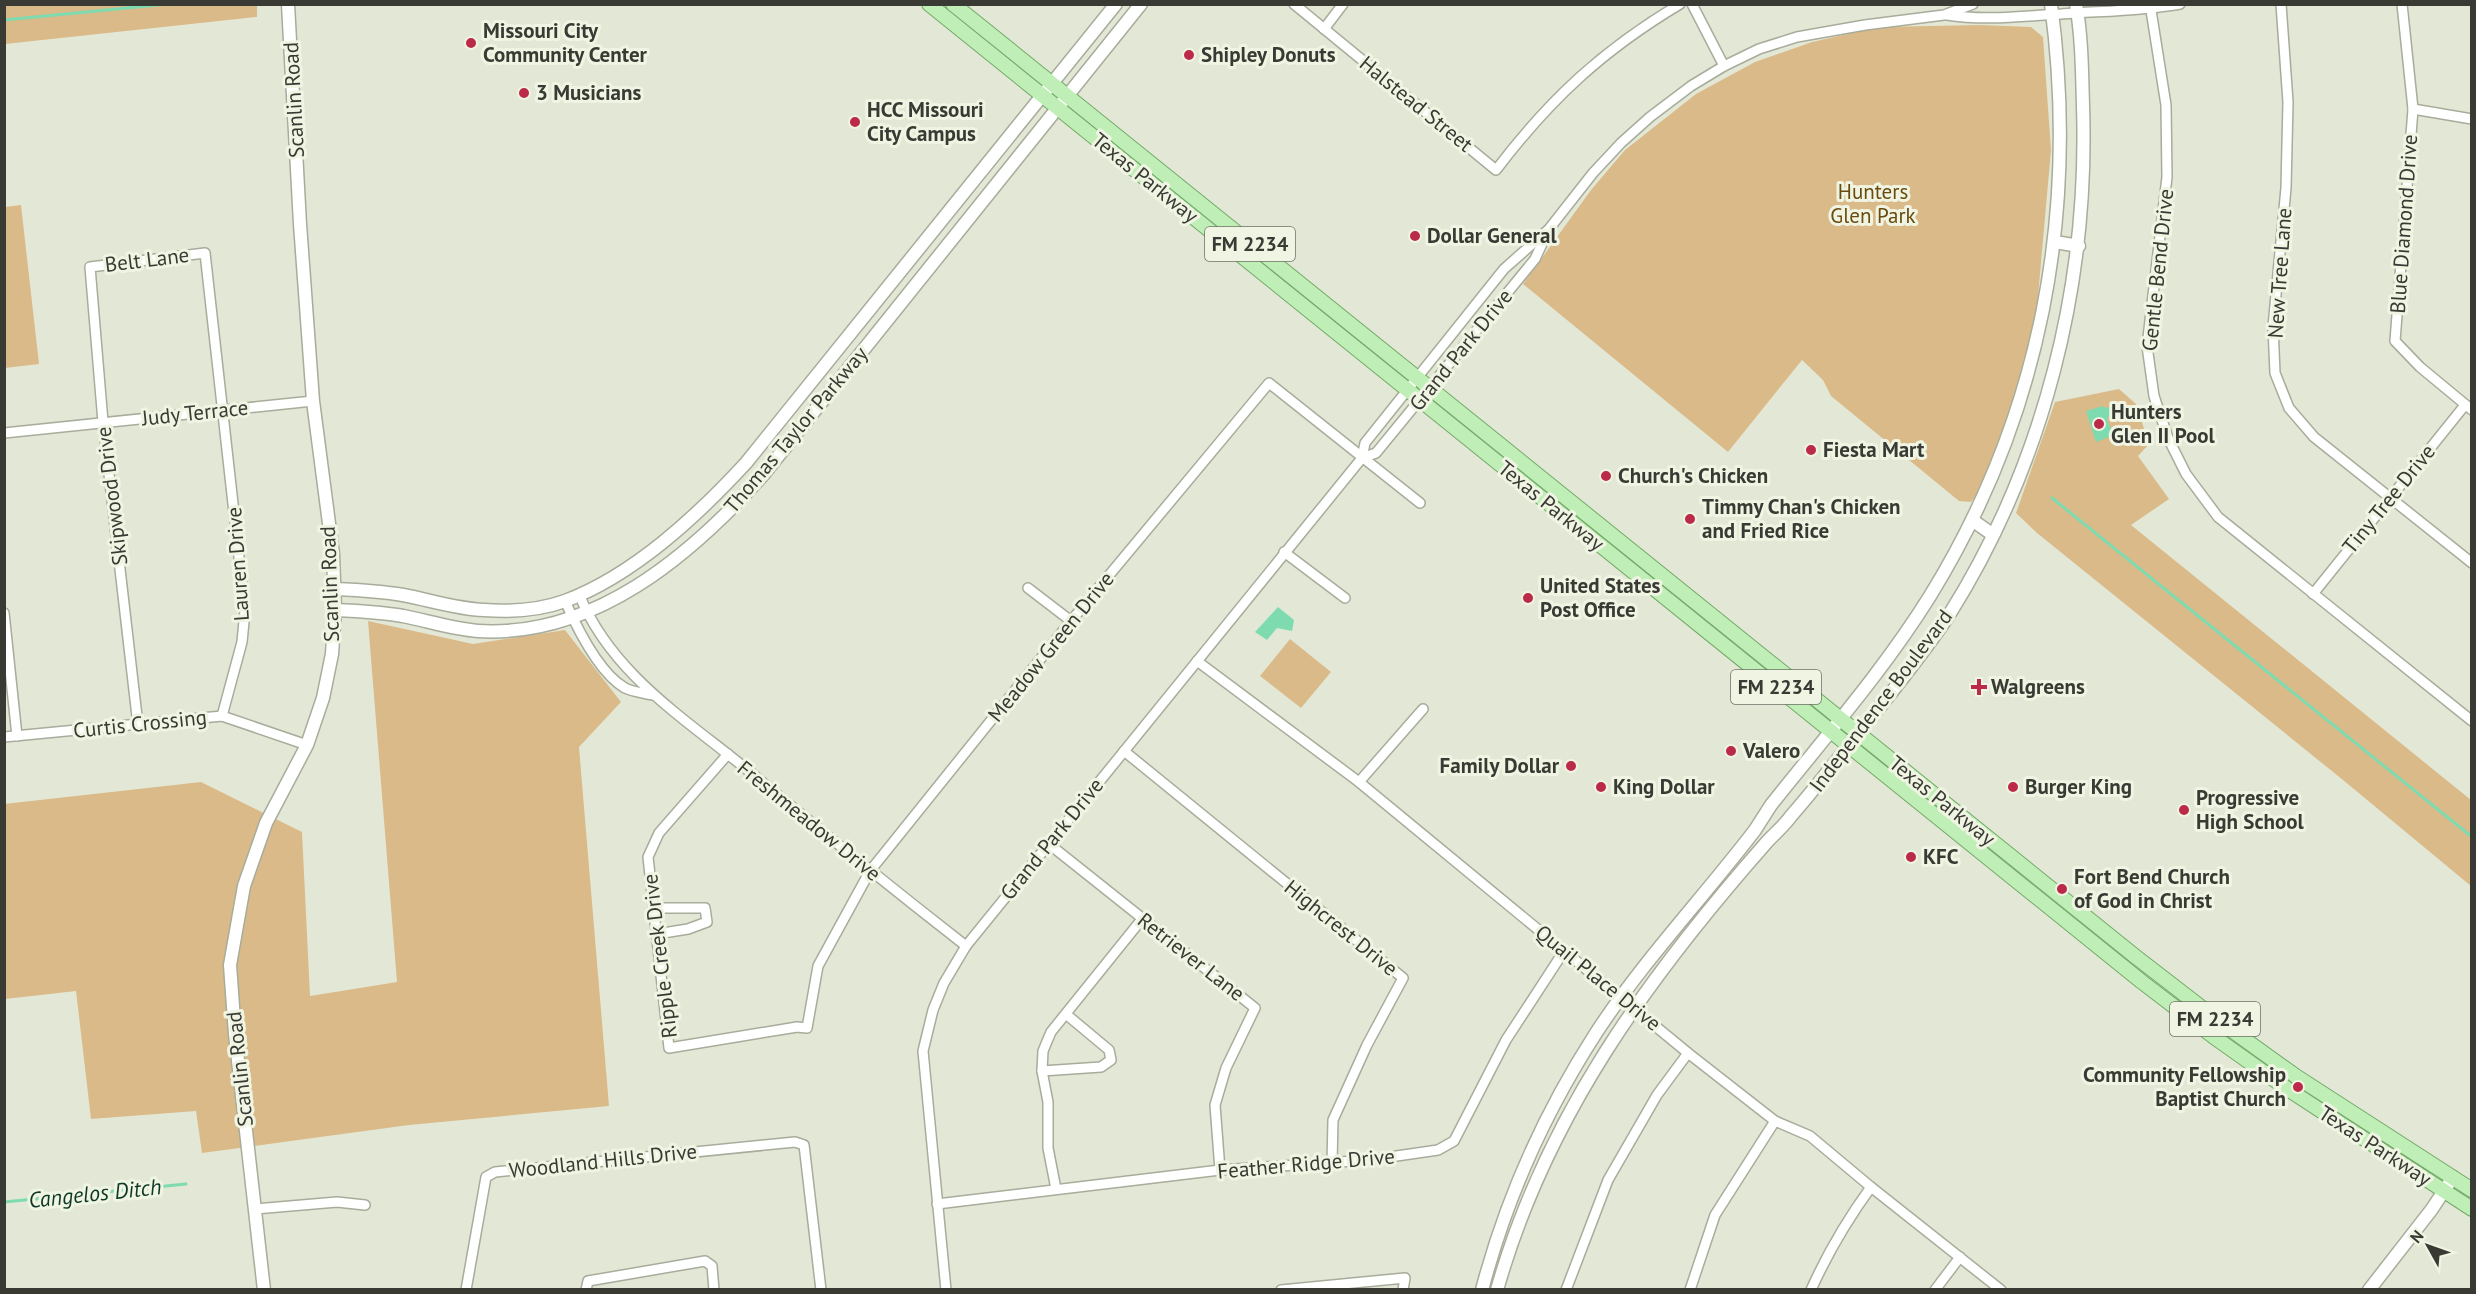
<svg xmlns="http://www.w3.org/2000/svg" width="2476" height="1294" font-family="'PT Sans',sans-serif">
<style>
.green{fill:#dbba89}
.water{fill:#7edbaf}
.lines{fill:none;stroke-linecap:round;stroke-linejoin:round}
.stream{stroke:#7edbaf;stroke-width:3}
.street-casing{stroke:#a7ac9b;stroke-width:12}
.secondary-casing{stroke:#a7ac9b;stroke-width:15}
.primary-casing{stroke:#74a969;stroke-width:16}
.street{stroke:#fff;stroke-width:9}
.secondary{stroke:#fff;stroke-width:12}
.primary{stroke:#bfefb6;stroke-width:14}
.poi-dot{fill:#bb2a48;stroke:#f0f5e3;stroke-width:2}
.labels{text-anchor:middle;stroke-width:6;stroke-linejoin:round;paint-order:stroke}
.shield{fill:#f0f5e3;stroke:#6f7268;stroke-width:1.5}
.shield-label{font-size:20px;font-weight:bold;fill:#383a33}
.poi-label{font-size:21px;font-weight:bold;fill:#383a33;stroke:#f0f5e3;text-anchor:start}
.street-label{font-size:21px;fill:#383a33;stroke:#f0f5e3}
.park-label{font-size:21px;fill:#6a4a0d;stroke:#f0f5e3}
.water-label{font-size:22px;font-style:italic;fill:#0e3826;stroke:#f0f5e3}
</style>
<rect width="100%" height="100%" fill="#e3e8d6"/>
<g class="green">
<polygon points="4,5 257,5 257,17 5,44"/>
<polygon points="1980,25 2031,27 2043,37 2051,150 2036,319 2012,418 1979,492 1971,502 1959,501 1831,396 1823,380 1802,360 1728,452 1523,284 1591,190 1625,150 1696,94 1755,62 1812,42 1879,27"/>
<polygon points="21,205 39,364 5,368 5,207"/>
<polygon points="2119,389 2136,404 2149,444 2138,456 2169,499 2131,525 2471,800 2471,886 2343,780 2037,533 2016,513 2055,402"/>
<polygon points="368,621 473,644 565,630 621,702 579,747 609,1106 409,1125 202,1153 196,1111 91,1119 76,991 5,999 4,804 201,782 302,832 310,996 397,982"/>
<polygon points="1290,639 1331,672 1301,708 1260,676"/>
</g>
<g class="water">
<polygon points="2103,406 2105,408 2113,406 2116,414 2108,417 2107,420 2114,435 2096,442 2086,411"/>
<polygon points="1278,607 1294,620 1292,631 1277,628 1267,640 1255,632"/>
</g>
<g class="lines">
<g class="stream">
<polyline points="4,20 168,4"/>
<polyline points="2052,498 2472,837"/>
<polyline points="4,1202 186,1184"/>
</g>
<g class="street-casing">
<g id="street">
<path d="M1294 4 1496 170C1550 99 1603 50 1680 4"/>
<polyline points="1692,4 1724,66"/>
<polyline points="2150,4 2166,105 2167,177 2147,346 2154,396 2168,438 2186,474 2218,517 2472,721"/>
<polyline points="2281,4 2288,102 2286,188 2273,327 2275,373 2289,408 2314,437 2472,563"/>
<polyline points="2402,4 2413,109 2395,341 2420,367 2472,410"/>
<path d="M1947 15C1985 21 2023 16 2061 14 2101 11 2141 11 2180 4"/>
<polyline points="1324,29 1343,4"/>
<polyline points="2413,109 2472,119"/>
<polyline points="4,433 313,401"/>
<polyline points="1362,458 1376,453 1535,259 1547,233"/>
<polyline points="1284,552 1345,598"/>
<polyline points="1028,588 1071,621"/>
<path d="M579 594C611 674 687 720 750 772 821 831 893 889 966 946"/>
<polyline points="2313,594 2465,405"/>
<path d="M565 601C577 628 599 673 625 688 633 692 644 693 652 695"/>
<polyline points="4,613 17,736"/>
<polyline points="1197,661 1359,782 1688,1053 1775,1121 1810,1136 1871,1187 2001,1290"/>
<polyline points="138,725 103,422 90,267 205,253 245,611 242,642 222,716"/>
<polyline points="4,737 222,716 307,745"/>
<polyline points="1124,751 1403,978 1367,1045 1333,1120 1332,1163"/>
<polyline points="728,754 659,833 648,857 669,1048 797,1027 807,1028 818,966 870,871 1071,621 1269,383 1420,503"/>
<polyline points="1359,782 1423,709"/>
<polyline points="1049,844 1255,1008 1226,1068 1215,1105 1220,1170"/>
<polyline points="654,908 705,908 707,922 688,929 657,934"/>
<polyline points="1042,1071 1101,1067 1111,1060 1109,1050 1067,1015"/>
<polyline points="1056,1189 1048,1148 1048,1102 1042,1071 1043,1051 1051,1032 1142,919"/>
<polyline points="937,1204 1220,1170 1369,1160 1438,1150 1454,1141 1506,1040 1564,951"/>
<polyline points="255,1209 337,1202 365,1205"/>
<polyline points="466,1290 486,1177 495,1172 795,1142 804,1145 821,1290"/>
<polyline points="586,1290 588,1281 705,1261 712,1266 714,1290"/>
<polyline points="946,1290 923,1051 933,1010 944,983 966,946 1362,458 1365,443 1504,269 1549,229 1593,173 1621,143 1650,117 1691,86 1724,66 1759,49 1797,37 1865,25 1944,15 1973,4"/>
<polyline points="1281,1290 1405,1278 1403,1290"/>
<polyline points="1566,1290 1608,1180 1657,1095 1688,1053"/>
<polyline points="1690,1290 1715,1215 1775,1121"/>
<path d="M1811 1290C1828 1252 1847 1220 1871 1187"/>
<polyline points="1935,1290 1960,1257"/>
</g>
</g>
<g class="secondary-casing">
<g id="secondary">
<polyline points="2055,242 2079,246"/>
<polyline points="1972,520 1992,534"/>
<path d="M335 589C358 590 380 591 403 595 430 600 456 609 484 610 510 612 540 610 565 601 634 575 697 516 746 463L1116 4"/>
<path d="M335 610C358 611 380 612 403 616 428 621 453 629 478 631 594 638 690 556 763 475L1141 4"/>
<polyline points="264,1290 235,1034 230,965 244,886 266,823 307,745 323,698 332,654 335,610 333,554 313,401 300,224 288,4"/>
<path d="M1482 1290C1506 1199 1545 1112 1596 1033 1643 961 1703 898 1755 830L1771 805C1825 737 1884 670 1930 596 2041 416 2079 213 2051 4"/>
<path d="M1497 1290C1546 1116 1649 976 1766 843 1774 834 1784 826 1791 816 1820 783 1846 748 1874 714 1900 682 1926 649 1949 615 2044 464 2089 284 2083 106 2082 73 2082 38 2076 4"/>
<polyline points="2369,1290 2432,1209 2453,1177"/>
</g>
</g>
<g class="primary-casing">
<g id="primary">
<polyline points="929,4 2142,982 2214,1037 2286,1088 2472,1209"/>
<polyline points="953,4 2136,957 2219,1021 2297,1077 2472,1190"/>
</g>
</g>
<use href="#street" class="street"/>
<use href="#secondary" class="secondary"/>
<use href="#primary" class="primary"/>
</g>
<g class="poi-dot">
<circle cx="471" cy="43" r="6"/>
<circle cx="1189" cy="55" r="6"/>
<circle cx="524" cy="93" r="6"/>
<circle cx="855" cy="122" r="6"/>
<circle cx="1415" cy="236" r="6"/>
<circle cx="2099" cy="424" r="6"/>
<circle cx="1811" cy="450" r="6"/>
<circle cx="1606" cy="476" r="6"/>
<circle cx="1690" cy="519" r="6"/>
<circle cx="1528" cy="598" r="6"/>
<path d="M1976 678h6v6h6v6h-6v6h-6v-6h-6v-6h6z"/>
<circle cx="1731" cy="751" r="6"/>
<circle cx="1571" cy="766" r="6"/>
<circle cx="1601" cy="787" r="6"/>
<circle cx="2013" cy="787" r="6"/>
<circle cx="2184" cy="810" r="6"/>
<circle cx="1911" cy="857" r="6"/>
<circle cx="2062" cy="889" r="6"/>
<circle cx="2298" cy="1087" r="6"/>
</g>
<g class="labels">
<g class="shield">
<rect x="1205" y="227" width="90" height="34" rx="4.5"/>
<rect x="1731" y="670" width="90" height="34" rx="4.5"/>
<rect x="2170" y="1002" width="90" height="34" rx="4.5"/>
</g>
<g class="shield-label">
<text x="1250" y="251">FM 2234</text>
<text x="1776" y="694">FM 2234</text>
<text x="2215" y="1026">FM 2234</text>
</g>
<g class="poi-label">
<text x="483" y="38">Missouri City<tspan x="483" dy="24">Community Center</tspan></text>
<text x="1201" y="62">Shipley Donuts</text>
<text x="536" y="100">3 Musicians</text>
<text x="867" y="117">HCC Missouri<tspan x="867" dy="24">City Campus</tspan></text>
<text x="1427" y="243">Dollar General</text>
<text x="2111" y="419">Hunters<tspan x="2111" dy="24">Glen II Pool</tspan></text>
<text x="1823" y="457">Fiesta Mart</text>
<text x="1618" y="483">Church's Chicken</text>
<text x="1702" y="514">Timmy Chan's Chicken<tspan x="1702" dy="24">and Fried Rice</tspan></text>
<text x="1540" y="593">United States<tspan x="1540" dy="24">Post Office</tspan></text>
<text x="1991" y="694">Walgreens</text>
<text x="1743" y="758">Valero</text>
<text x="1559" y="773" text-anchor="end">Family Dollar</text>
<text x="1613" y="794">King Dollar</text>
<text x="2025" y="794">Burger King</text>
<text x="2196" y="805">Progressive<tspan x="2196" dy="24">High School</tspan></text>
<text x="1923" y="864">KFC</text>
<text x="2074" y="884">Fort Bend Church<tspan x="2074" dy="24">of God in Christ</tspan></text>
<text x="2286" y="1082" text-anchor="end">Community Fellowship<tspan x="2286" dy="24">Baptist Church</tspan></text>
</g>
<g class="street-label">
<text transform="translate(294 100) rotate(-93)" y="7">Scanlin Road</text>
<text transform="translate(1416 104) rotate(39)" y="7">Halstead Street</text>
<text transform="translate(1145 178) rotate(39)" y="7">Texas Parkway</text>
<text transform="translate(2404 224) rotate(-86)" y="7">Blue Diamond Drive</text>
<text transform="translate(147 260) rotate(-7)" y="7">Belt Lane</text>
<text transform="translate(2158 270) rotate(-84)" y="7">Gentle Bend Drive</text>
<text transform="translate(2280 273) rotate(-86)" y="7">New Tree Lane</text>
<text transform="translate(1461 350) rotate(-51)" y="7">Grand Park Drive</text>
<text transform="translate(195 413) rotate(-6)" y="7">Judy Terrace</text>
<text transform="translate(796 430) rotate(-50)" y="7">Thomas Taylor Parkway</text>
<text transform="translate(112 496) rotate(-97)" y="7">Skipwood Drive</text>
<text transform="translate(2389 499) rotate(-51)" y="7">Tiny Tree Drive</text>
<text transform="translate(1551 506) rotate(39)" y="7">Texas Parkway</text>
<text transform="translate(238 564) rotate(-94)" y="7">Lauren Drive</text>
<text transform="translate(330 584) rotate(-92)" y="7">Scanlin Road</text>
<text transform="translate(1051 647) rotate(-51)" y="7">Meadow Green Drive</text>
<text transform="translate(1881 701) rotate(-53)" y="7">Independence Boulevard</text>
<text transform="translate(140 724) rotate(-6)" y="7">Curtis Crossing</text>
<text transform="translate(1942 801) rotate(39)" y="7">Texas Parkway</text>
<text transform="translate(809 821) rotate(39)" y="7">Freshmeadow Drive</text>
<text transform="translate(1052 839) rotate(-51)" y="7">Grand Park Drive</text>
<text transform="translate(1341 928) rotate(39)" y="7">Highcrest Drive</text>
<text transform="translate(660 956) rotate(-97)" y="7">Ripple Creek Drive</text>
<text transform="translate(1191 957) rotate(38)" y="7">Retriever Lane</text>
<text transform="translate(1598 978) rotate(39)" y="7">Quail Place Drive</text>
<text transform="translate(240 1069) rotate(-96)" y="7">Scanlin Road</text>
<text transform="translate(2375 1146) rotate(33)" y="7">Texas Parkway</text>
<text transform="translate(603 1161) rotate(-6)" y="7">Woodland Hills Drive</text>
<text transform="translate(1306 1164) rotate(-5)" y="7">Feather Ridge Drive</text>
</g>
<g class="park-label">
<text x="1873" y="199">Hunters<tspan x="1873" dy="24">Glen Park</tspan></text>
</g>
<g class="water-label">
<text transform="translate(95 1193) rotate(-6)" y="8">Cangelos Ditch</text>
</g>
</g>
<rect width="2476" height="1294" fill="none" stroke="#383a33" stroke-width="12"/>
<g transform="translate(2428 1246) rotate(310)" stroke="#f0f5e3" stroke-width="4.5" paint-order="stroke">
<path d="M0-4.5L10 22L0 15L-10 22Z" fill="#383a33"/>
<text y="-9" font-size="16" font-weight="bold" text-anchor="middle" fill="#383a33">N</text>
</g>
</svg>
